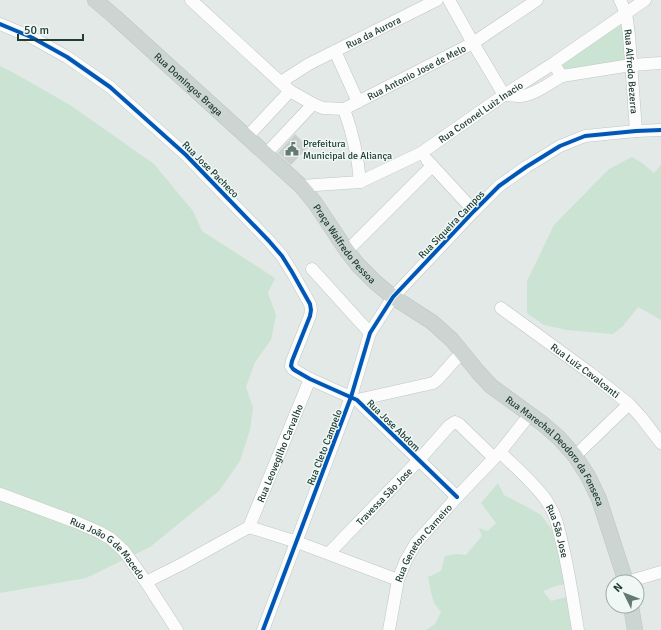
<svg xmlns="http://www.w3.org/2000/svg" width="661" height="630" font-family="Signika,sans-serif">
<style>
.green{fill:#cbe3d3}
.building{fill:#cad0ce}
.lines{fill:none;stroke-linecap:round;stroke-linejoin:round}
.minor-casing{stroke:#c0c6c3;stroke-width:13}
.major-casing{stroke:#bbc5c3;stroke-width:16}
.minor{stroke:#fbfcfb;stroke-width:12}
.major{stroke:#cdd5d3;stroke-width:15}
.cycleway-casing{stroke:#f0f8f5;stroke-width:6}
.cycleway{stroke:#0057b8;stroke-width:4}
.labels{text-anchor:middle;stroke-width:3;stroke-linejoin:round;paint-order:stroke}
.street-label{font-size:10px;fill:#203d36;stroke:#f0f8f5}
.poi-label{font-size:10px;fill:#203d36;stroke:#f0f8f5;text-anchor:start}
</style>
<rect width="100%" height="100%" fill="#e3e9e6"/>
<g class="green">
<polygon points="623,23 625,63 565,71 561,63"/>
<polygon points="0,66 14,73 70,105 154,164 193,211 202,231 275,278 268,293 276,315 271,340 255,362 246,387 253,408 250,430 240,461 219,491 150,547 86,578 0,593"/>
<polygon points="632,157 642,163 654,173 661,165 661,320 638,307 623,326 613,334 567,330 544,325 527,313 527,281 554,225 609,169"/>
<polygon points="498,483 504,495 529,508 541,515 554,533 565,584 556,586 543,591 551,601 566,597 571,624 571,630 426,630 435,624 441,612 434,603 431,592 428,577 441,571 445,556 457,554 466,555 482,536 479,528 488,531 496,523 481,503"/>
</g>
<polygon class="building" points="295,134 308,147 291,165 278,153"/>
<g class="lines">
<g class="minor-casing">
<g id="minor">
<path id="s1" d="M191 0 290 91 313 104 323 108 344 109 473 43 537 0"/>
<path d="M449 0 473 43 504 95C510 95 515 96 521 96 534 95 550 83 562 76"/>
<path id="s2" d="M620 0 626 13 629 35 636 131"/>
<polyline points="0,24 31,37 67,57 110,87 186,155 269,241 282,256 292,272 310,304 311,310 310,316 292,361 291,366 293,369 296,371 310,379 357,400 457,497"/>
<polyline points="335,51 358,102"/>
<polyline points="557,69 562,76 631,65 661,63"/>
<path id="s3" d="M281 82 309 64 437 0"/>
<path d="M344 109C353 134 358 156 360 182"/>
<polyline points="247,137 290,91"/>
<polyline points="265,155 313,104"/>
<polyline points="427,160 474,211"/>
<path id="s4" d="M301 186 360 182 421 153 504 95 554 63 645 0"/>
<polyline points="347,251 432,166"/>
<polyline points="312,269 370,333"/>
<path id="s5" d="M501 308 590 373 629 404 641 417 661 443"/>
<polyline points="357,400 433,383 437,380 462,352"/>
<path id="s6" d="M500 452C514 466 535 484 546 500 556 515 558 526 562 543 569 571 573 601 578 630"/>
<polyline points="575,456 629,404"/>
<path id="s7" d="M0 494 76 522 99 532 111 539 124 551 146 582 182 564 249 527 297 542 398 580"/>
<path id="s8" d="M249 527 310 379"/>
<path id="s9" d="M329 553 419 460 449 426 455 422 459 424 494 458"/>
<polyline points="146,582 177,630"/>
<polyline points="627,582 661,572"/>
<polyline points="263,630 351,397 370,333 393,297 474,211 499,186 526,167 560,146 585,136 636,131 661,130"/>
<path id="s10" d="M389 630 398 580 406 560 416 543 457 497 500 452 530 414"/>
</g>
</g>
<g class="major-casing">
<g id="major">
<path id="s11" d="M95 0 115 17 301 186 315 203 347 251 358 265 375 282 393 297 432 322 452 340 478 372 491 386 543 424 559 438 575 456 588 476 599 499 626 582"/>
<polyline points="631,606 635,630"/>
</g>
</g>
<use href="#minor" class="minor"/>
<use href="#major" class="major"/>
<g class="cycleway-casing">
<g id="cycleway">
<polyline points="0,24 31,37 67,57 110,87 186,155 269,241 282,256 292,272 310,304 311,310 310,316 292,361 291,366 293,369 296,371 310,379 357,400 457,497"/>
<polyline points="263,630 351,397 370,333 393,297 474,211 499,186 526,167 560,146 585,136 636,131 661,130"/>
</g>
</g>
<use href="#cycleway" class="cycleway"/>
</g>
<defs>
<g id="civic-bare" transform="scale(1.08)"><path d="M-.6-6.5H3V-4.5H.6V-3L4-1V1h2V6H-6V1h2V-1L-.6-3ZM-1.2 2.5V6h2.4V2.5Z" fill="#647974" stroke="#f0f8f5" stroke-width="2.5" paint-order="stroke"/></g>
</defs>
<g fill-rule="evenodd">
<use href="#civic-bare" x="292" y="149"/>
</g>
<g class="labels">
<g class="street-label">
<text dy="4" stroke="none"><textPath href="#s3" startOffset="105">Rua da Aurora</textPath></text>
<text dy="4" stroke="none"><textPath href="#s1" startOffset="274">Rua Antonio Jose de Melo</textPath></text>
<text dy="4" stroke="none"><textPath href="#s2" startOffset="73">Rua Alfredo Bezerra</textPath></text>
<text dy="4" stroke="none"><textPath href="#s11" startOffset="126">Rua Domingos Braga</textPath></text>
<text dy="4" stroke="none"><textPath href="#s4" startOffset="199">Rua Coronel Luiz Inacio</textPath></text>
<text transform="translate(211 169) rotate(45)" y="4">Rua Jose Pacheco</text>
<text transform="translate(451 224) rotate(-46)" y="4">Rua Siqueira Campos</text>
<text dy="4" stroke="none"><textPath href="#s11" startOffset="350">Praça Walfredo Pessoa</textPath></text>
<text dy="4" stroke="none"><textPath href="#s5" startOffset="105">Rua Luiz Cavalcanti</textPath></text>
<text transform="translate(394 425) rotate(44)" y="4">Rua Jose Abdom</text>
<text transform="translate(324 447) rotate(-69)" y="4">Rua Cleto Campelo</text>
<text dy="4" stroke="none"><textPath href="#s11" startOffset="649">Rua Marechal Deodoro da Fonseca</textPath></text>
<text dy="4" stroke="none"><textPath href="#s8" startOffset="80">Rua Leovegilho Carvalho</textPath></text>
<text dy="4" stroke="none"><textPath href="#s9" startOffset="79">Travessa São Jose</textPath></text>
<text dy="4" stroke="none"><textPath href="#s6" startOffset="100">Rua São Jose</textPath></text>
<text dy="4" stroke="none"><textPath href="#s10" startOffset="96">Rua Geneton Carneiro</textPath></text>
<text dy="4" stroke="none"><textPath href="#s7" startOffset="123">Rua João G de Macedo</textPath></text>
</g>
<g class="poi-label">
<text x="303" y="147">Prefeitura<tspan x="303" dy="12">Municipal de Aliança</tspan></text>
</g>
</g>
<g transform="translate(625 594) rotate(313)"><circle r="19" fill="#f0f8f5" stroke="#9dada9"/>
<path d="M0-3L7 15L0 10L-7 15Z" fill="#647974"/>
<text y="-6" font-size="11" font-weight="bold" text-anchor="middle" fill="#203d36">N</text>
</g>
<path d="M18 34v6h65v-6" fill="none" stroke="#203d36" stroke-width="2"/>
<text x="24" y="34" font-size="12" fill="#203d36" stroke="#f0f8f5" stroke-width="3" paint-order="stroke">50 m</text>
</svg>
